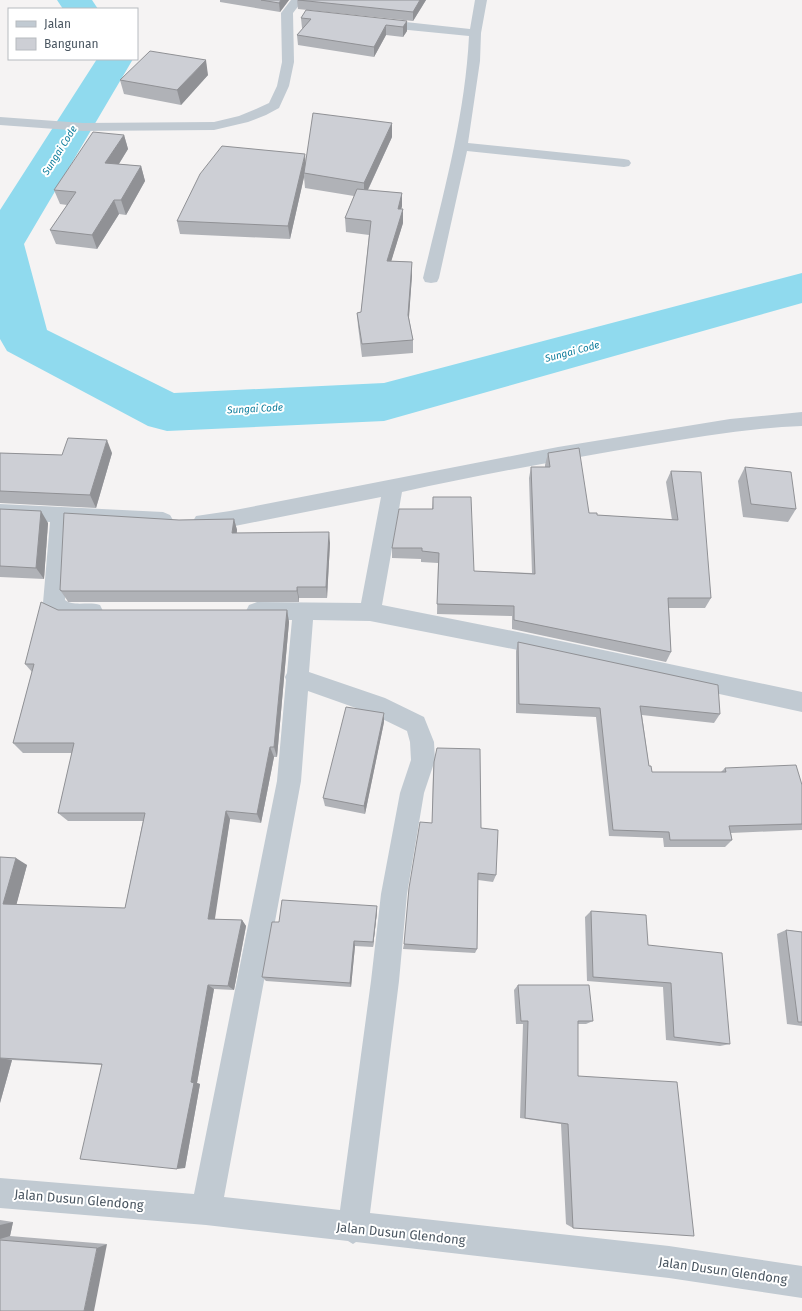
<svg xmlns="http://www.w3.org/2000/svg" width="802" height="1311" font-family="'Fira Sans',sans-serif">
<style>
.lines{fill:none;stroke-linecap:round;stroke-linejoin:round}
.river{fill:#90daee;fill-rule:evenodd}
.minor{fill:#c1cad2;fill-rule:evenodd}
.wall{fill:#b0b2b7}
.shaded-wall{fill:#909195}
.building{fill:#cdcfd5;stroke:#909195}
.labels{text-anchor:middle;stroke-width:4;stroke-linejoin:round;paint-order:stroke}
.far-water-label{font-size:10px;font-style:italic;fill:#0c7c9b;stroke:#fff}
.near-street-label{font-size:13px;fill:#4a5661;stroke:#fff}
</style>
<rect width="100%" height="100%" fill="#f5f3f3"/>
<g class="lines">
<g class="river">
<polygon points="57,0 92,0 98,9 63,9"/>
<polygon points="97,59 133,59 24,244 47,330 174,393 384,383 802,273 802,303 384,421 167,431 148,426 7,351 0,339 0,210"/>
</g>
<g class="minor">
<polygon points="291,0 303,0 293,13 294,62 289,86 279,108 266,115 248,122 214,130 83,131 0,125 0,117 83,123 214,122 239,116 256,109 269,103 277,86 282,62 281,13"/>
<path d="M475 0H487L481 33 480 61 468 143 624 159 629 160 631 163 629 166 624 167 467 151 439 278 437 282 431 283 425 282 423 278C442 199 465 118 469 36L378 27 372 23 378 19 470 29Z"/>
<path d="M802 412V426C750 428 700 437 649 445 566 459 484 474 402 492L382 605 518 632 802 692V712L518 650 370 621 313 620 309 672 385 698 424 717 434 742 435 760 424 793 407 894 399 981 370 1213 669 1246 802 1266V1298L669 1278 356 1242 353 1244 348 1241 206 1225 0 1208V1178L194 1194 277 781 286 680 285 677 287 673 292 620H257L249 617 246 611 249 605 257 602 361 603 381 497 230 527 203 529 196 526 193 521 196 516 230 511 558 447 730 419ZM308 691 370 713 407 731 410 742 411 760 400 793 381 894 371 981 340 1210 224 1197 301 781Z"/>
<path d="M0 504 163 512 170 515 173 520 170 525 163 528 69 523 65 600C74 607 89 601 100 605L103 611 100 617C80 624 54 623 43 603L50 522 0 520Z"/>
</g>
</g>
<g class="wall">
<polygon points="220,0 289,0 280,12 220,2"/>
<polygon points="297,0 426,0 413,21 298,9"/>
<polygon points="301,18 407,21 407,31 403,37 386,35 374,57 298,45 297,35 303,28 302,28"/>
<polygon points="208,75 181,105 124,94 120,80"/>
<polygon points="124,135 128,149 119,164 141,166 145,181 126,215 119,214 97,249 56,244 50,230 67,205 60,204 54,190"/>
<polygon points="392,137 368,190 402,193 402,206 401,209 403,223 391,261 412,262 412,275 409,318 413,340 413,353 362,357 358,326 357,313 361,312 369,235 346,232 345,218 354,196 305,188 304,177 290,239 180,234 177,221"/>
<polygon points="0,453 62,455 112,453 96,508 0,503"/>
<polygon points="548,453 589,513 597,515 672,520 666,482 671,471 711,598 705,608 669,608 671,652 666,662 512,629 512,616 437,614 438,563 421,562 421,559 392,558 392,548 432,509 433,497 474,571 532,573 529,478 531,467 545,467 545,465"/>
<polygon points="745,467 796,509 788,522 743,517 738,481"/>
<polygon points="0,509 48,523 44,579 0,577"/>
<polygon points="234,519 237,530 237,533 330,543 327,598 299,598 299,602 68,602 67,600 60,590 179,520"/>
<polygon points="58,610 287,610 289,622 277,757 274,757 261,823 230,819 214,919 242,920 246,926 234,990 214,989 197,1083 200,1084 185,1168 102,1065 12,1060 0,1103 0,857 27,865 16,905 125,908 143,821 68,821 58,813 72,753 23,753 13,743 32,672 25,664"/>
<polygon points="518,642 720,714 714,723 642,715 649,766 652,772 721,772 725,768 802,785 802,830 731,833 732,840 725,847 664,847 663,838 609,836 596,717 516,713 516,651"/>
<polygon points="384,722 365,814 325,806 323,798"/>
<polygon points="434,762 481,828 496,875 493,882 478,880 477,949 475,953 403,949 404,944 432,823 433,771"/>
<polygon points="377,906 377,912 373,947 355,946 351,987 266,981 262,977 279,922"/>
<polygon points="591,911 648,945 730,1044 720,1046 666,1040 663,987 587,981 585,917"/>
<polygon points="786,930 802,932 802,1026 787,1024 777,934"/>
<polygon points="518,985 593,1021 586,1024 578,1024 573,1228 566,1224 561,1124 520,1118 523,1024 516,1024 514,990"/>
<polygon points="0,1220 13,1222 10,1236 107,1244 0,1311"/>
</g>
<g class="shaded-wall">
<polygon points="281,0 289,0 280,12 279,3"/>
<polygon points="420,0 426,0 413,21 413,12"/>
<polygon points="407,21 407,31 403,37 403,27"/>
<polygon points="386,25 386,35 374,57 374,47"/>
<polygon points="206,60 208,75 181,105 177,90"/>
<polygon points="392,123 392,137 364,198 364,183"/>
<polygon points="124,135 128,149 110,178 105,163"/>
<polygon points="305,154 306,167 304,173 304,177 290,239 288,226"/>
<polygon points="141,166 145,181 126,215 121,200"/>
<polygon points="402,193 402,206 398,222 398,209"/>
<polygon points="114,200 119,214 97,249 92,235"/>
<polygon points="403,209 403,223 387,275 387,261"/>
<polygon points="412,262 412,275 408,328 408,315"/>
<polygon points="107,440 112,453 96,508 90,495"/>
<polygon points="41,511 48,523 44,579 36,568"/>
<polygon points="234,519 237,530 235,544 232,533"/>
<polygon points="329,532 330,543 327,598 326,587"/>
<polygon points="297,587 299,598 299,602 297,591"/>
<polygon points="287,610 289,622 277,757 274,747"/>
<polygon points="384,713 384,722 365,814 364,806"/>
<polygon points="270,747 274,757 261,823 257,814"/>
<polygon points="226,811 230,819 214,925 208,919"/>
<polygon points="16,858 27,865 15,910 3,904"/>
<polygon points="377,906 377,912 373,947 373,942"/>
<polygon points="242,920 246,926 234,990 228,986"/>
<polygon points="354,941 355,946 351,987 350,983"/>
<polygon points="208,985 214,989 197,1083 200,1084 185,1168 177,1169 191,1082"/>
<polygon points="0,1058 12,1060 0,1103"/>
<polygon points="13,1222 10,1236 0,1239 0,1225"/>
<polygon points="107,1244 94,1311 84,1311 97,1248"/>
</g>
<g class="building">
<polygon points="261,0 281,0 279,3"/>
<polygon points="298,0 420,0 413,12"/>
<polygon points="306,10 407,21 403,27 386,25 374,47 297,35 311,19 301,18"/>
<polygon points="150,51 206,60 177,90 120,80"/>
<polygon points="313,113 392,123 364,183 304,173"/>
<polygon points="93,132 124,135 105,163 141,166 121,200 114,200 92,235 50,230 76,192 54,190"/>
<polygon points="222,146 305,154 288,226 177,221 200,174"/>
<polygon points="357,189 402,193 398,209 403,209 387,261 412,262 408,315 413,340 362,344 357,313 361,312 371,221 345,218"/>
<polygon points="68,438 107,440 90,495 0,491 0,453 62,455"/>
<polygon points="579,448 589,513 597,513 597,515 678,520 671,471 701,472 711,598 668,598 671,652 514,620 514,606 437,604 439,553 422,551 422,548 392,548 399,509 433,509 433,497 471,497 474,571 535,574 531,467 550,467 548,453"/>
<polygon points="745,467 791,472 796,509 751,504"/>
<polygon points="0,509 41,511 36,568 0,566"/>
<polygon points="64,513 179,520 234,519 232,533 329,532 326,587 297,587 297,591 62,591 60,590"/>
<polygon points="41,602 58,610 287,610 274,747 270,747 257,814 226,811 208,919 242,920 228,986 208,985 191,1082 194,1083 177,1169 80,1159 102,1064 0,1058 0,857 16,858 3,904 125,908 145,813 58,813 74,743 13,743 34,664 25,664"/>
<polygon points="518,642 718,685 720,714 640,706 649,766 651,766 652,772 726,772 725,768 796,765 802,785 802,824 729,826 732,840 670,840 669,832 613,830 600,708 519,704"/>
<polygon points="346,707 384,713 364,806 323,798"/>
<polygon points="437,748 480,749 481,828 498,830 496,875 478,873 477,949 404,944 409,888 420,822 432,823 434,762"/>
<polygon points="282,900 377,906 373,942 354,941 350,983 262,977 272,922 279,922"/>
<polygon points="591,911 646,915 648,945 722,953 730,1044 674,1037 671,983 593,977"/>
<polygon points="786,930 802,932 802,1022 798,1022"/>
<polygon points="518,985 589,985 593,1021 578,1021 578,1076 677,1082 694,1236 573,1228 568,1124 525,1118 528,1021 521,1021"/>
<polygon points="0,1240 97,1248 84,1311 0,1311"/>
</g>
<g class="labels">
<g class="far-water-label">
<text transform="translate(59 150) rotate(-58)" y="4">Sungai Code</text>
<text transform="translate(572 351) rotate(-15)" y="4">Sungai Code</text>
<text transform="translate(255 408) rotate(-3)" y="4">Sungai Code</text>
</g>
<g class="near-street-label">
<text transform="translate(79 1199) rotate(5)" y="5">Jalan Dusun Glendong</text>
<text transform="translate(401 1233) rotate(6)" y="5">Jalan Dusun Glendong</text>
<text transform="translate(723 1270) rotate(8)" y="5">Jalan Dusun Glendong</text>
</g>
</g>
<rect x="8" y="8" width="130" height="52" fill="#ffffff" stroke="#b7bbc0"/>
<rect x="16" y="21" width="20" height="6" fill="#c1cad2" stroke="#b7bbc0"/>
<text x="44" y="28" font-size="12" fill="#4a5661">Jalan</text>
<rect x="16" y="38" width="20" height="12" fill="#cdcfd5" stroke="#b7bbc0"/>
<text x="44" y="48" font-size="12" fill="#4a5661">Bangunan</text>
</svg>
